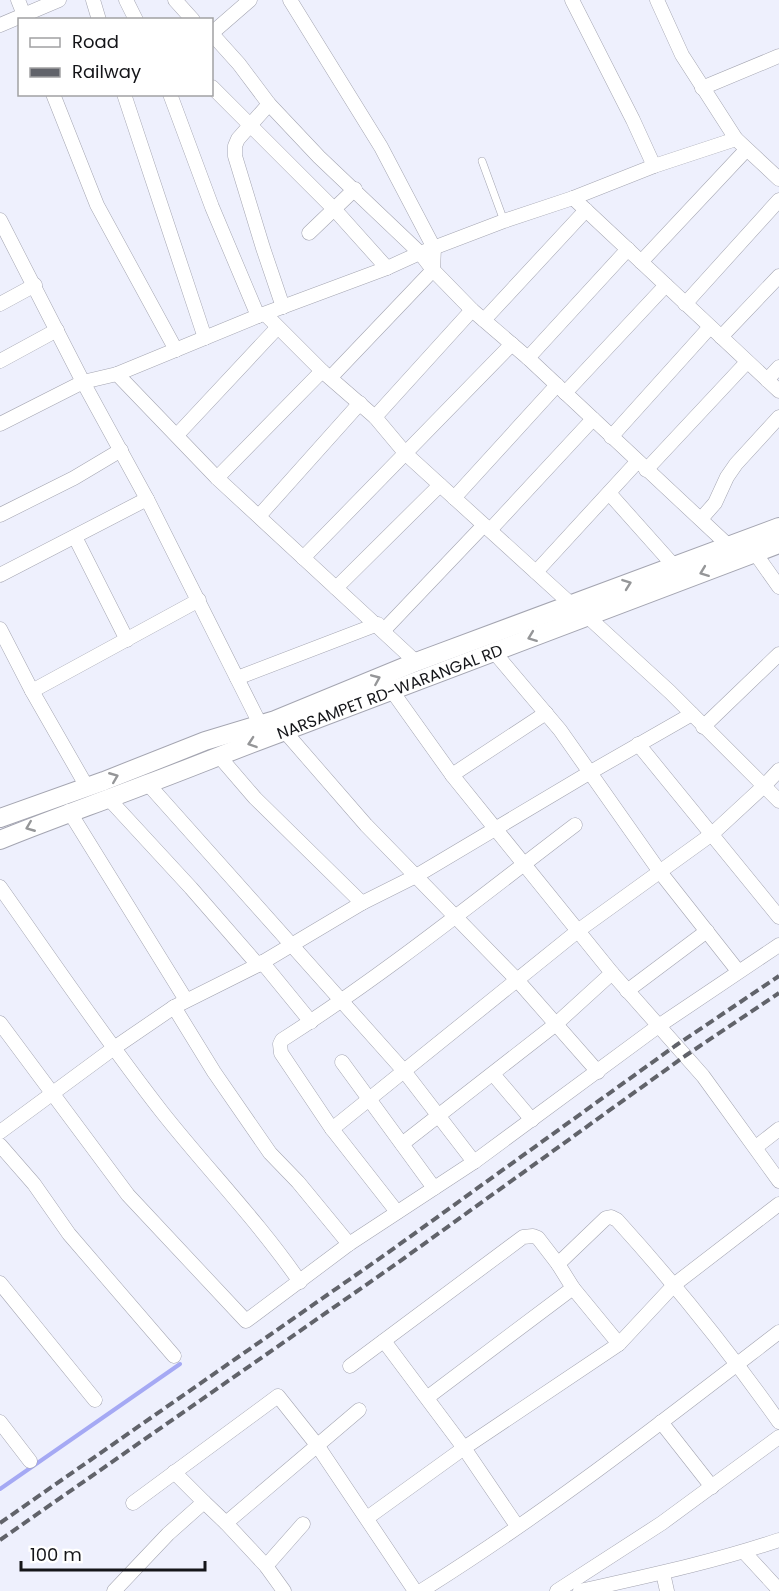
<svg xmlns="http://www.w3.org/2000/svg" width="779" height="1591" font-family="Poppins,sans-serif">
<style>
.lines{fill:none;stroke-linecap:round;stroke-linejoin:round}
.stream{stroke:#a5a9f4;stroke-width:4}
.service-casing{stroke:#a4a5b1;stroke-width:8}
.minor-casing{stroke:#a4a5b1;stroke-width:15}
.secondary-casing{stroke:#a4a5b1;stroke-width:20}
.service{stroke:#fff;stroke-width:7}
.minor{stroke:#fff;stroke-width:14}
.secondary{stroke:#fff;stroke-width:18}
.rail{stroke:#61636a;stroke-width:4;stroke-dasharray:9 4.5;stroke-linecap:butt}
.oneway{stroke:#959698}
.labels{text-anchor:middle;stroke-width:6;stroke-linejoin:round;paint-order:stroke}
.street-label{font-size:16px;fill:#141519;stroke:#fff}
</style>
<rect width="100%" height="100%" fill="#eef0fd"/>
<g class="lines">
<polyline class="stream" points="0,1489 180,1364"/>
<g class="service-casing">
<polyline id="service" points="482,161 504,221"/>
</g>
<g class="minor-casing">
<g id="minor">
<polyline points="18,0 26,20"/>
<polyline points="93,0 99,20"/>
<polyline points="126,0 136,20"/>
<polyline points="175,0 193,20"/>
<polyline points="290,0 381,147 434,248 433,270 331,377"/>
<polyline points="572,0 633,120 654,166"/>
<polyline points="657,0 682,55 736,139 779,179"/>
<polyline points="0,25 59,0"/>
<polyline points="212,33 250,0"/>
<polyline points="212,34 239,64 269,104 319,157 420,253 433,270 472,310 528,358 730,547 732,552"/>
<polyline points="212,87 335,210 387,268"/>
<polyline points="702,88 779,56"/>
<polyline points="53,94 97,205 176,350"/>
<polyline points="124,94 205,338"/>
<polyline points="170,94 212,207 258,316"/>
<polyline points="269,104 238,139 235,146 235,156 263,248 283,307"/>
<polyline points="573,198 779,391"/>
<polyline points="0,220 83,382 147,499 260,724"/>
<polyline points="309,233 355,189"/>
<polyline points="641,262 746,150"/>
<polyline points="0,304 35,285"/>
<polyline points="685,304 779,200"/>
<polyline points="265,314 322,371 375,417 406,454 572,605"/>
<polyline points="484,320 586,210"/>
<polyline points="721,337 779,276"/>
<polyline points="528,358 628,249"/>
<polyline points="0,361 57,330"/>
<polyline points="117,374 217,478 416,662"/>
<polyline points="767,380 779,367"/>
<polyline points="565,393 666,285"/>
<polyline points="375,417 472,310"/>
<polyline points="0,424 83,382 117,374 258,316 387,268 420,253 504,221 573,198 654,166 736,139"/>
<polyline points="177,435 277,328"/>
<polyline points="611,437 710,327"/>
<polyline points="646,470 747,362"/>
<polyline points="217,478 322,371"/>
<polyline points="609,493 675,567"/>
<polyline points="454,498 557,385"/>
<polyline points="0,515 74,478 121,450"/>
<polyline points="259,516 360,403"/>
<polyline points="701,519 715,503 727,477 736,464 779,417"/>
<polyline points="490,530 593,419"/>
<polyline points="75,537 127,640"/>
<polyline points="755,553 779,587"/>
<polyline points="303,558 512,344"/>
<polyline points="536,572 637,462"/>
<polyline points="0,575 147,499"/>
<polyline points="336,588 440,485"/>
<polyline points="587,616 670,692 779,801"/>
<polyline points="0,629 32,691 87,787"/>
<polyline points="384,630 484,525"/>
<polyline points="494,652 560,730 660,872 738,971"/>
<polyline points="237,678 378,624"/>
<polyline points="32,691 199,600"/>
<polyline points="392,691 452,775 612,973 556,1024 402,1144"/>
<polyline points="280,726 366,825 518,981 598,1072"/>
<polyline points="703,727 779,654"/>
<polyline points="638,744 779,917"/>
<polyline points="218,755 255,798 362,903"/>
<polyline points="452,775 546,713"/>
<polyline points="148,784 404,1071 474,1162"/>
<polyline points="108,798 191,888 258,965"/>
<polyline points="69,811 186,1000"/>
<path d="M0 887C53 962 105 1039 162 1112 207 1169 258 1221 300 1282"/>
<polyline points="262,962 311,1022"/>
<polyline points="612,973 703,1076 779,1181"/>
<polyline points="627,991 707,931"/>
<polyline points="174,1007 214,1072 270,1153 298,1182 349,1244"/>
<polyline points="0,1023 128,1195 246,1321 349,1244 474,1162 657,1027 779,945"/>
<polyline points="342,1062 434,1188"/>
<polyline points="493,1074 532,1120"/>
<polyline points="332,1129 579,930 712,834 764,786 779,770"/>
<polyline points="0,1132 114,1048 174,1007 258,965 362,903 416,876 589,773 692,714"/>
<polyline points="0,1145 34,1184 69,1234 174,1356"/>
<polyline points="756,1147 779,1129"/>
<path d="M397 1212 332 1129 281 1053 280 1044 282 1040C384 975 479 898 575 825"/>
<polyline points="0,1283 95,1400"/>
<polyline points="619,1344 675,1284 779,1204"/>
<path d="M350 1366 523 1237 533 1236 538 1238 558 1264 606 1218 611 1217 617 1220C675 1284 729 1351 779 1422"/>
<polyline points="428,1397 573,1288"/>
<polyline points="0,1422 30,1461"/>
<polyline points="661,1422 712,1487"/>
<polyline points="174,1472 204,1502"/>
<polyline points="133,1503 278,1396 317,1445 415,1591"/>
<polyline points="367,1518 464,1448 384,1341"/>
<polyline points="226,1523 266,1566 284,1591"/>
<polyline points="517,1526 464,1448 619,1344 573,1288 558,1264"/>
<polyline points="744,1552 779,1590"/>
<polyline points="266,1566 303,1524"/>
<polyline points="663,1573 667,1591"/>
<polyline points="114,1591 168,1534 204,1502 226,1523 359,1410"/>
<path d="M421 1591C546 1513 662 1422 779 1332"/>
<polyline points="557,1591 662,1523 779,1437"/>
<path d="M580 1591C647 1576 714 1562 779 1540"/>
</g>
</g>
<g class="secondary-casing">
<g id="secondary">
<polyline points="0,818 104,781 205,741 275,720 416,662 779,527"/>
<path id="s1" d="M0 840C49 820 98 803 147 784 193 767 238 748 285 731L779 544"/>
</g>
</g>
<use href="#service" class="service"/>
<use href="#minor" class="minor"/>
<use href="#secondary" class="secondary"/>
<g class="rail">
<polyline points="0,1523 386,1254 675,1046 779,976"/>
<polyline points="0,1540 396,1264 685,1056 779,993"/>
</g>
</g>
<defs><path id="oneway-chevron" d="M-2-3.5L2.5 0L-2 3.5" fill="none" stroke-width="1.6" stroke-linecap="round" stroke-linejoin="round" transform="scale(1.5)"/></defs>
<g class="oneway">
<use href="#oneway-chevron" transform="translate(704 572) rotate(159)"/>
<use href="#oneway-chevron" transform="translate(627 584) rotate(-20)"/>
<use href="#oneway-chevron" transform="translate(532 637) rotate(159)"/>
<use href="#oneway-chevron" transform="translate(376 679) rotate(-23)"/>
<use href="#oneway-chevron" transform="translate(252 743) rotate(161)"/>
<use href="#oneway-chevron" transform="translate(114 777) rotate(-22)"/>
<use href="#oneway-chevron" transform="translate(30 827) rotate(158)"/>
</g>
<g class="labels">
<g class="street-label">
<text dy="6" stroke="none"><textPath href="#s1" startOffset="417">NARSAMPET RD-WARANGAL RD</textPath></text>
</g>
</g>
<rect x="18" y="18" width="195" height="78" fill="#ffffff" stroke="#a1a1a3" stroke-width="1.5"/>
<rect x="30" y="38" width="30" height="9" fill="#ffffff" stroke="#a1a1a3" stroke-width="1.5"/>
<text x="72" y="48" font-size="18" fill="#141519">Road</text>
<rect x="30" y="68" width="30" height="9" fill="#61636a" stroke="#a1a1a3" stroke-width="1.5"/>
<text x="72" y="78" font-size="18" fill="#141519">Railway</text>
<path d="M21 1561v9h184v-9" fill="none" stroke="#141519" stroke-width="3"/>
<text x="30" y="1561" font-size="18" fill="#141519" stroke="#ffffff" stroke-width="4.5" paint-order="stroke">100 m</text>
</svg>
